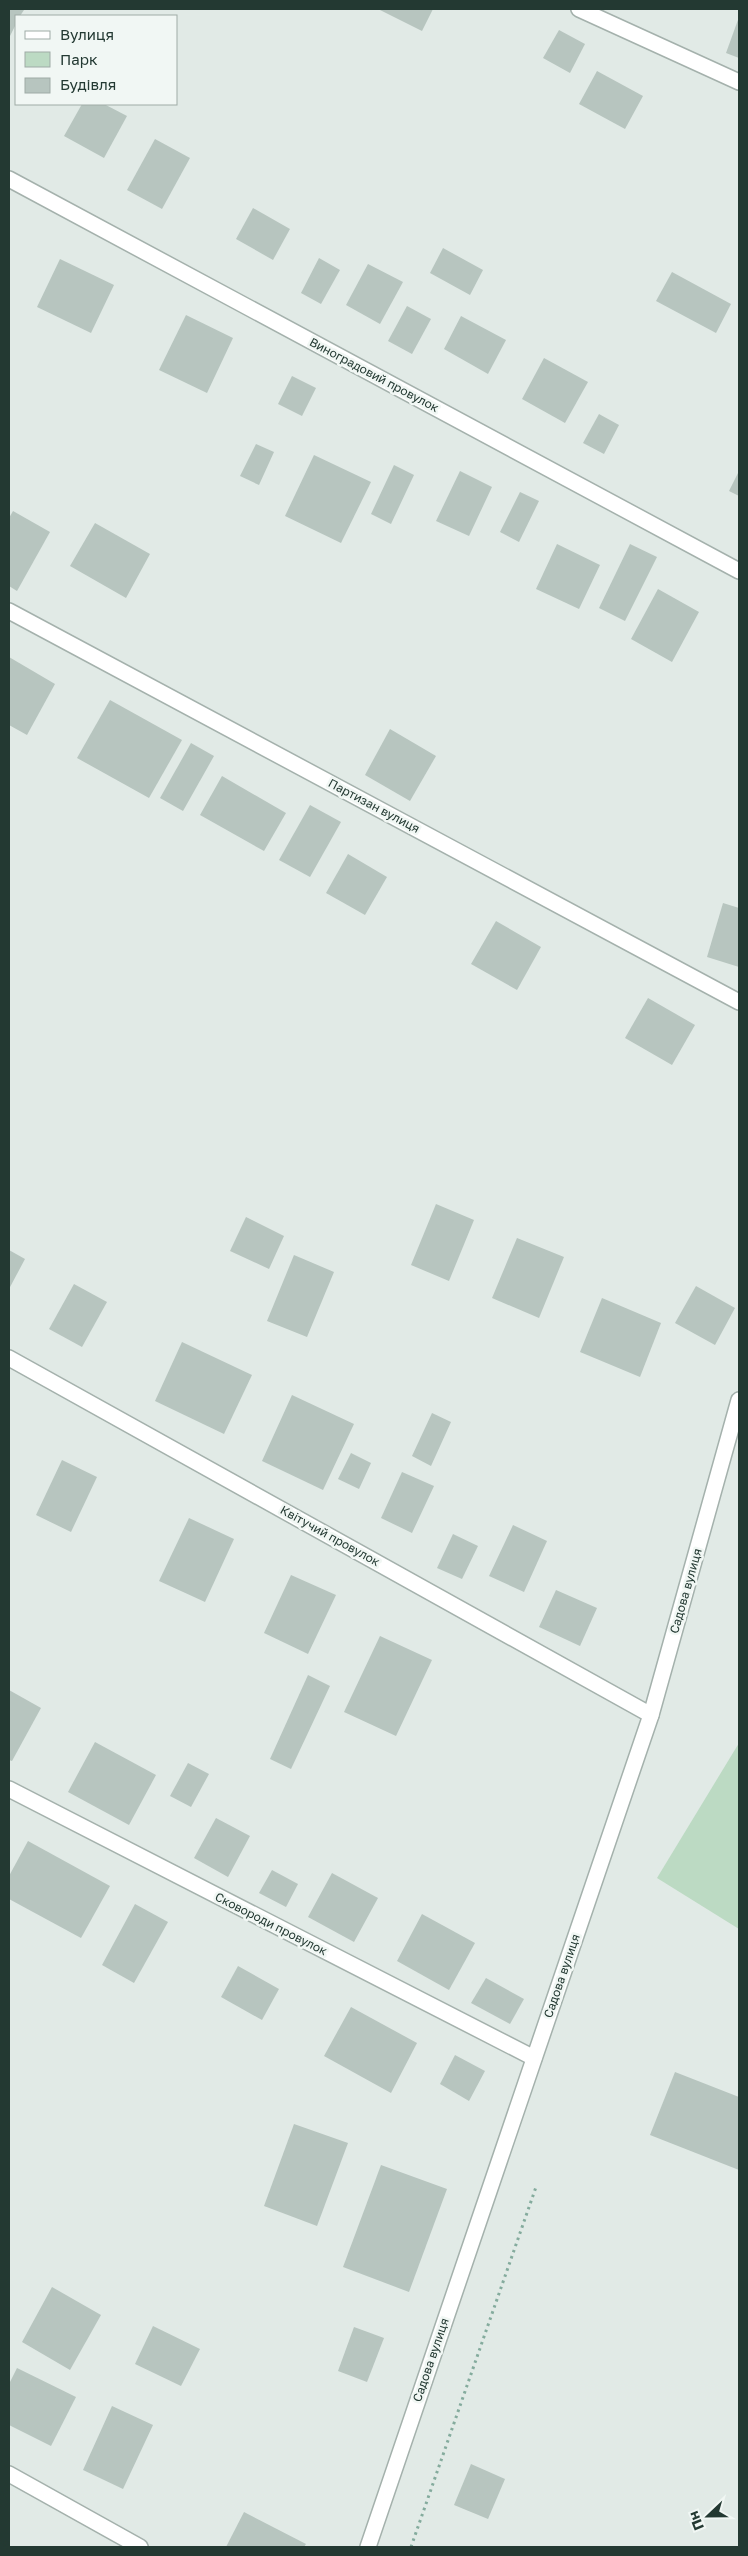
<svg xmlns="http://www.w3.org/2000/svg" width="748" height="2556" font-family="'Golos Text',sans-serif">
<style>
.green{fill:#bcdac3}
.building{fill:#b7c5bf}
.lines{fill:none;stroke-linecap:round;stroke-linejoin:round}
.street-casing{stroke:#a4b1ac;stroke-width:18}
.path{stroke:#84ab9d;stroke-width:3;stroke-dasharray:2.5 4;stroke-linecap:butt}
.street{stroke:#fff;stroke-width:15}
.labels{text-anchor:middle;stroke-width:5;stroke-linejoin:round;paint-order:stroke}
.street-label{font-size:12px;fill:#233932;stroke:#f1f7f4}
</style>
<rect width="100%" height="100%" fill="#e1eae6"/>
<polygon class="green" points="739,1743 739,1929 657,1878"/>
<g class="building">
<polygon points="9,9 24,10 20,16 16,16 16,24 9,38"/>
<polygon points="378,9 433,9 422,31"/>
<polygon points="739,17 739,58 726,53"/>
<polygon points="559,30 585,44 570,73 543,58"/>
<polygon points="597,71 643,96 625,129 579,104"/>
<polygon points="82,104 104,104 127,116 104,158 64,136"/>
<polygon points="155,139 190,158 162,209 127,190"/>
<polygon points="253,208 290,229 273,260 236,239"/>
<polygon points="443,248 483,270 470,295 430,273"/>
<polygon points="319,258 340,270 321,304 301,293"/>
<polygon points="60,259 114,285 91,333 37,307"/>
<polygon points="368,264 403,282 380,324 346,305"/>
<polygon points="672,272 731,304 716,333 656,301"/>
<polygon points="407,306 431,319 412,354 388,341"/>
<polygon points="186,315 233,338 207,393 159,370"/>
<polygon points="461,316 506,340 488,374 444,349"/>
<polygon points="544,358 588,382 565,423 522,399"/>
<polygon points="292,376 316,388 302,416 278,404"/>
<polygon points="599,414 619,425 604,454 583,443"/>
<polygon points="256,444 274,452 259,485 240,476"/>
<polygon points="314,455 371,482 341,543 285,516"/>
<polygon points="394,465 414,475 391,524 371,514"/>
<polygon points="460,471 492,487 469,536 436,521"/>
<polygon points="739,471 739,496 729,491"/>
<polygon points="520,492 539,501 519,542 500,532"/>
<polygon points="13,511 50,532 17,591 9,586 9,518"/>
<polygon points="95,523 150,554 126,598 70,566"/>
<polygon points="557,544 600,565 579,609 536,589"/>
<polygon points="630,544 657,557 625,621 599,608"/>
<polygon points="658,589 699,612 672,662 631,639"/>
<polygon points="9,657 55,684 27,735 9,725"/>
<polygon points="110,700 182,740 149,798 77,758"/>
<polygon points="390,729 436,756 410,801 365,775"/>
<polygon points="191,743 214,756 183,811 160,798"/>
<polygon points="222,776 286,813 264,851 200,815"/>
<polygon points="310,805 341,822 310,877 279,860"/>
<polygon points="348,854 387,877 365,915 326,893"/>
<polygon points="723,903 739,908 739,967 707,957"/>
<polygon points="496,921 541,947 517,990 471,964"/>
<polygon points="648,998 695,1025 672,1065 625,1038"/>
<polygon points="436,1204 474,1220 449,1281 411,1265"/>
<polygon points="246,1217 284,1236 269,1269 230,1251"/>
<polygon points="517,1238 564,1257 539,1318 492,1298"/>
<polygon points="9,1250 25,1259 9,1289"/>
<polygon points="294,1255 334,1272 307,1337 267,1321"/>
<polygon points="74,1284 107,1302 82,1347 49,1329"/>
<polygon points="696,1286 735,1308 715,1345 675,1323"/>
<polygon points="602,1298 661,1323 640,1377 580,1352"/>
<polygon points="182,1342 252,1375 224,1434 155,1401"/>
<polygon points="292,1395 354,1424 323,1490 262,1461"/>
<polygon points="432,1413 451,1422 431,1466 412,1456"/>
<polygon points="351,1453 371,1463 359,1489 338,1479"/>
<polygon points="62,1460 97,1477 71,1532 36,1515"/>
<polygon points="402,1472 434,1486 412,1533 381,1518"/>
<polygon points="189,1518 234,1539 205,1602 159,1581"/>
<polygon points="513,1525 547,1541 524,1592 489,1576"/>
<polygon points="453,1534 478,1546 462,1579 437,1568"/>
<polygon points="291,1575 336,1595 308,1654 264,1633"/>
<polygon points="556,1590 597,1608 580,1646 539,1627"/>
<polygon points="380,1636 432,1660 396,1736 344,1712"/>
<polygon points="308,1675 330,1686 291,1769 270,1759"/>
<polygon points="9,1690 41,1708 12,1761 9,1760"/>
<polygon points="95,1742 156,1775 129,1825 68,1792"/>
<polygon points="188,1763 209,1774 191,1807 170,1796"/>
<polygon points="216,1818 250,1836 228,1877 194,1858"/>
<polygon points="28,1841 110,1886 81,1938 9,1899 9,1876"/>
<polygon points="272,1870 298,1884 286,1907 259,1893"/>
<polygon points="332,1873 378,1898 354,1942 308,1917"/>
<polygon points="135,1904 168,1922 134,1983 102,1965"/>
<polygon points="422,1914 475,1943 449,1990 397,1961"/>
<polygon points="238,1966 279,1989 262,2020 221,1997"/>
<polygon points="486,1978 524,1999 510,2024 471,2003"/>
<polygon points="351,2007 417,2043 391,2093 324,2056"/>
<polygon points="455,2055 485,2071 469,2101 440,2084"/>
<polygon points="675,2072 739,2097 739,2170 650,2135"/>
<polygon points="294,2124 348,2143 317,2226 264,2206"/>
<polygon points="381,2165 447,2189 409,2292 343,2267"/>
<polygon points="52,2287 101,2315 70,2370 22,2342"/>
<polygon points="153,2326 200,2349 181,2386 135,2364"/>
<polygon points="354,2327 384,2338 367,2382 338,2371"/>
<polygon points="17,2368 76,2397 51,2446 9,2425 9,2384"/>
<polygon points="112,2406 153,2425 123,2489 83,2470"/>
<polygon points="471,2464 505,2479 488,2519 454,2505"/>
<polygon points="244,2512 306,2544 304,2547 226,2547"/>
</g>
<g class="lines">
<g class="street-casing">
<g id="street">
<polyline points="579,9 739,82"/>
<polyline points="9,179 739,571"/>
<polyline points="9,611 739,1002"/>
<polyline points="9,1358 651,1715"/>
<polyline points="9,1789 534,2058"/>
<polyline points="9,2474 140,2547"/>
<polyline points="368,2547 651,1715 739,1400"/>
</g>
</g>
<polyline class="path" points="411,2547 536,2187"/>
<use href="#street" class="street"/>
</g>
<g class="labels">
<g class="street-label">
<text transform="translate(374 375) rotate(28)" y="4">Виноградовий провулок</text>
<text transform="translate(374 806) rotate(28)" y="4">Партизан вулиця</text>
<text transform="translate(330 1536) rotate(29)" y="4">Квітучий провулок</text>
<text transform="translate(686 1591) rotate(-74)" y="4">Садова вулиця</text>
<text transform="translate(271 1924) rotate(27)" y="4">Сковороди провулок</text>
<text transform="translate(562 1976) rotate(-71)" y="4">Садова вулиця</text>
<text transform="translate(431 2360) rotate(-71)" y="4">Садова вулиця</text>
</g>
</g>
<rect width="748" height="2556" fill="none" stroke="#233932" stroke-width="20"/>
<rect x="15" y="15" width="162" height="90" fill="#f1f7f4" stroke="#9faba6"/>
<rect x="25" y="31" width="25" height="8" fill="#ffffff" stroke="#9faba6"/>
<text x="60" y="40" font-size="15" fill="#233932">Вулиця</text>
<rect x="25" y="52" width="25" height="15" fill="#bcdac3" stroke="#9faba6"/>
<text x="60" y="65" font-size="15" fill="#233932">Парк</text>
<rect x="25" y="78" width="25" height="15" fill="#b7c5bf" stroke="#9faba6"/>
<text x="60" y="90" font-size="15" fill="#233932">Будівля</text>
<g transform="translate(708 2516) rotate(248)" stroke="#f1f7f4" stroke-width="4" paint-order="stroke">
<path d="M0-4L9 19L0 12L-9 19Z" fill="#233932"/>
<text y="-8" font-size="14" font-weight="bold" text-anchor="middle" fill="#233932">Пн</text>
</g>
</svg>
